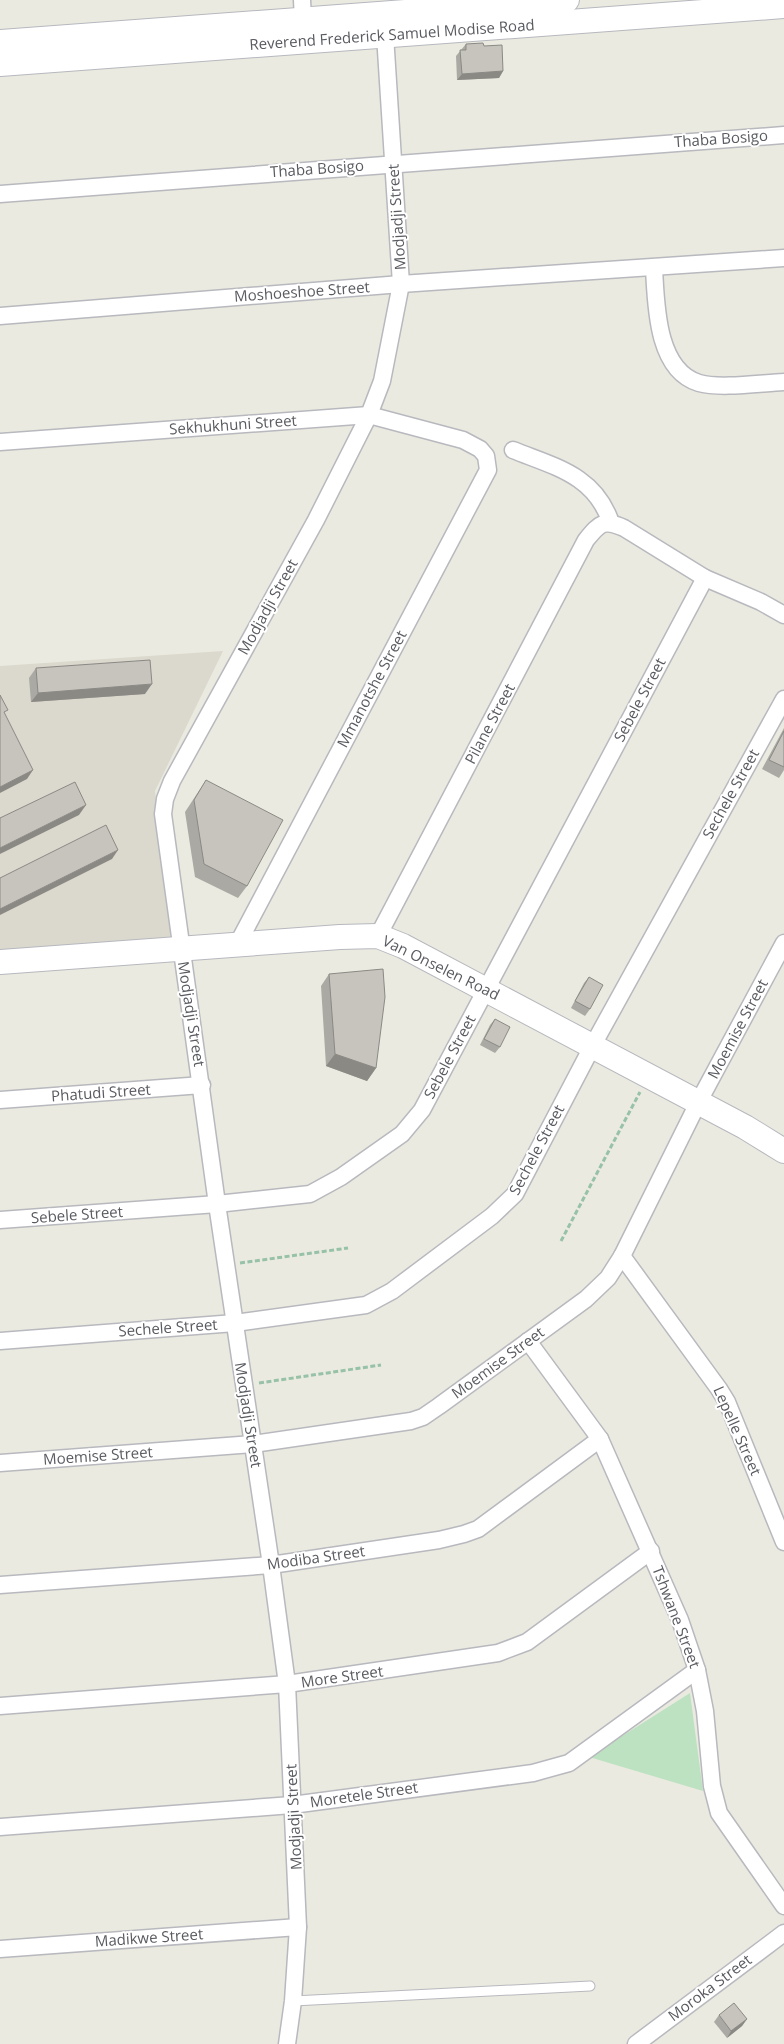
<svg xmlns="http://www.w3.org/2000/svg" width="784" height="2044" font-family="'Open Sans',sans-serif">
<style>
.education{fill:#dbd9ce}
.green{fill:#bde2c2}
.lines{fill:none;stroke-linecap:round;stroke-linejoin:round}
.lane-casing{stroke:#b8b9be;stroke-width:11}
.street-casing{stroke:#b8b9be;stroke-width:19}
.secondary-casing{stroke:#b6b8be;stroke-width:26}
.path{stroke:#97c2a8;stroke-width:3;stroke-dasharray:5 2.5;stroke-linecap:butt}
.lane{stroke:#fff;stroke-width:9}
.street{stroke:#fff;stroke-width:16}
.secondary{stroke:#fff;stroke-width:24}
.wall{fill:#aaa9a3}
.shaded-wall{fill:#8b8984}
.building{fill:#c6c4bd;stroke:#8b8984}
.labels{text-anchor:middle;stroke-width:4;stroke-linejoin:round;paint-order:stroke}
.street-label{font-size:15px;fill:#595b60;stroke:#fff}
</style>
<rect width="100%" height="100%" fill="#ebeae0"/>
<polygon class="education" points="223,651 155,791 173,939 0,950 0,666"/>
<polygon class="green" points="690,1693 703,1791 589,1757"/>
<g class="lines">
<g class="lane-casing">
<polyline id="lane" points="293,2001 590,1986"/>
</g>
<g class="street-casing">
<g id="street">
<polyline points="302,0 303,19"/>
<polyline points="0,194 784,135"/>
<path d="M654 268C656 303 656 370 699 383 720 389 761 383 784 382"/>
<polyline points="0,316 401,284 784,258"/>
<polyline points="0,442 369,415 463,440 480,449 486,456 488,470 237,945"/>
<path d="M513 450C555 467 595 475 611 523"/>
<path d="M378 936 586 540C600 523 603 519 624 528L705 578 761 602 784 615"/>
<polyline points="0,1100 202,1085"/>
<polyline points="0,1220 217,1204 310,1194 341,1177 402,1134 422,1110 705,578"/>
<polyline points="622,1256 719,1389 727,1402 784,1542"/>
<polyline points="0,1341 235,1323 366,1305 392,1291 492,1216 515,1194 593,1045 784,699"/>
<polyline points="528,1341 600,1439 680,1620 697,1670 705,1711 712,1786 719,1813 784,1906"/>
<polyline points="0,1463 253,1444 411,1421 423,1417 439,1406 586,1299 608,1278 622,1256 698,1103 784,943"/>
<polyline points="0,1585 271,1565 439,1540 464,1534 478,1529 600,1439"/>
<polyline points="0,1706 287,1684 498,1653 527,1642 651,1551"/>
<polyline points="0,1827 292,1805 533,1773 569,1763 697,1670"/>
<polyline points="0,1949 298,1927"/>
<polyline points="287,2044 293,2001 298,1927 287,1684 271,1565 217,1204 163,814 165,799 172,781 316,520 369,415 382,381 401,284 385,35"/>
<polyline points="636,2044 784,1933"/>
</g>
</g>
<g class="secondary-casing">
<g id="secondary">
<polyline points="0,42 567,0"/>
<polyline points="0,64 784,6"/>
<polyline points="0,962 340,937 378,936 403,946 745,1127 784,1151"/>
</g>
</g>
<g class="path">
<polyline points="561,1241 640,1092"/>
<polyline points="240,1263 348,1248"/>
<polyline points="259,1383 381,1365"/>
</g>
<use href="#lane" class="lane"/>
<use href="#street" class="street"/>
<use href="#secondary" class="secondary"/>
</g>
<g class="wall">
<polygon points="466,44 484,46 503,71 499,78 457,80 456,56"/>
<polygon points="36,668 145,694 31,702 29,678"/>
<polygon points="784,728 784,770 779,778 762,769"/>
<polygon points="206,780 247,886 238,898 195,877 185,812"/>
<polygon points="329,974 376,1068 367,1081 326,1066 321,986"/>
<polygon points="589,977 590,1009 585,1016 571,1008 584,983"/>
<polygon points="495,1019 500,1047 495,1053 480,1045 490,1025"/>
<polygon points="719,2015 747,2019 742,2026 727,2038 714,2022"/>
</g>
<g class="shaded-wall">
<polygon points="503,71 499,78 457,80 462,74"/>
<polygon points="152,684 145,694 31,702 38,693"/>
<polygon points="33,770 27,779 0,793 0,787"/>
<polygon points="86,805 79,815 0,854 0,848"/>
<polygon points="118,850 112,859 0,915 0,909"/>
<polygon points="335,1054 376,1068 367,1081 326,1066"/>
<polygon points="747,2019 742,2026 727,2038 731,2031"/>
</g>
<g class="building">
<polygon points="483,43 484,46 502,45 503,71 462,74 460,50 466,50 466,44"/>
<polygon points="150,660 152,684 38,693 36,668"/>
<polygon points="0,695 8,710 4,712 33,770 0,787"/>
<polygon points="784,731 784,767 769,760"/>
<polygon points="206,780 283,820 247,886 204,864 194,800"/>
<polygon points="75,782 86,805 0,848 0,818"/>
<polygon points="106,825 118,850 0,909 0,878"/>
<polygon points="383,969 385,997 376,1068 335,1054 329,974"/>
<polygon points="589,977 603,985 590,1009 575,1001"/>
<polygon points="495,1019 510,1027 500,1047 484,1039"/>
<polygon points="734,2003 747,2019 731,2031 719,2015"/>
</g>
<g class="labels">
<g class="street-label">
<text transform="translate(392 35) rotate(-4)" y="5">Reverend Frederick Samuel Modise Road</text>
<text transform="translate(721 139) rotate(-4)" y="5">Thaba Bosigo</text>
<text transform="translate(317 169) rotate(-4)" y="5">Thaba Bosigo</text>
<text transform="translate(397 217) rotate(-94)" y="5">Modjadji Street</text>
<text transform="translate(302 292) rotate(-4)" y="5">Moshoeshoe Street</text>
<text transform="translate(233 425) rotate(-4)" y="5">Sekhukhuni Street</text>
<text transform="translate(268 607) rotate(-61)" y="5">Modjadji Street</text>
<text transform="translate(372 689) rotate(-62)" y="5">Mmanotshe Street</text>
<text transform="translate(640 700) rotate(-62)" y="5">Sebele Street</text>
<text transform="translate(490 724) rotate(-62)" y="5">Pilane Street</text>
<text transform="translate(731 794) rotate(-61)" y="5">Sechele Street</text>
<text transform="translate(441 968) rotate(26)" y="5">Van Onselen Road</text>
<text transform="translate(191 1014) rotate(81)" y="5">Modjadji Street</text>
<text transform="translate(738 1029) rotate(-62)" y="5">Moemise Street</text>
<text transform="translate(450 1057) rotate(-62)" y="5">Sebele Street</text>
<text transform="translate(101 1093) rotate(-4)" y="5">Phatudi Street</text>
<text transform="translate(537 1150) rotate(-62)" y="5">Sechele Street</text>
<text transform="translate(77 1215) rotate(-4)" y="5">Sebele Street</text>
<text transform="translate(168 1328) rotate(-4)" y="5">Sechele Street</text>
<text transform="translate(498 1363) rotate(-36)" y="5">Moemise Street</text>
<text transform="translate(248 1415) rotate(81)" y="5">Modjadji Street</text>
<text transform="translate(737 1431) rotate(66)" y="5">Lepelle Street</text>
<text transform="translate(98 1456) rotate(-4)" y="5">Moemise Street</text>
<text transform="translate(316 1558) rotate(-8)" y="5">Modiba Street</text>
<text transform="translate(676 1617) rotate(69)" y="5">Tshwane Street</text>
<text transform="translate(342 1677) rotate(-8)" y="5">More Street</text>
<text transform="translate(364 1795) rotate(-8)" y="5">Moretele Street</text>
<text transform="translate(294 1817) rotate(-93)" y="5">Modjadji Street</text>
<text transform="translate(149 1938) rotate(-4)" y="5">Madikwe Street</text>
<text transform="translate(710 1988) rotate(-37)" y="5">Moroka Street</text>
</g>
</g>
</svg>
